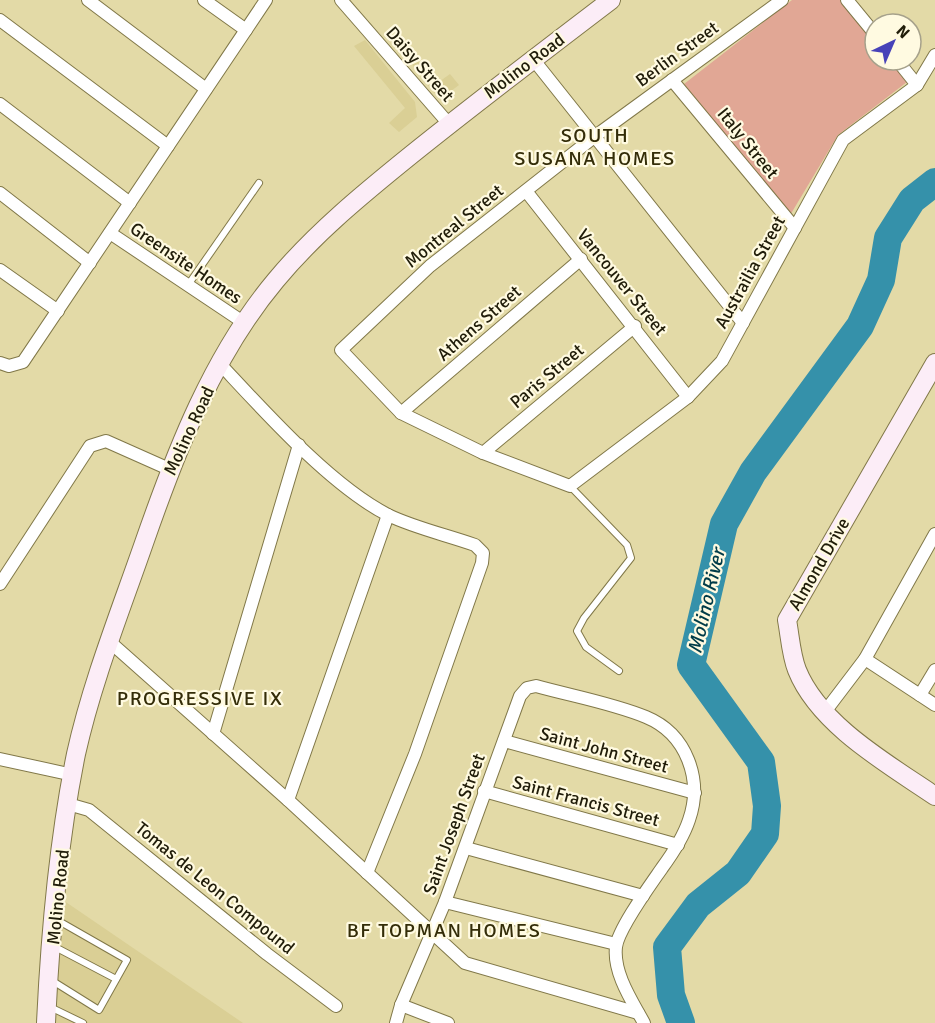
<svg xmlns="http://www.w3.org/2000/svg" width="935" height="1023" font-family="Signika,sans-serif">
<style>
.built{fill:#dacf95}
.green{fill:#e1a795}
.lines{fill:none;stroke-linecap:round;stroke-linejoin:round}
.river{stroke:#3591aa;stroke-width:28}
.lane-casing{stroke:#817849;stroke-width:8}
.street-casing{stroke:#817849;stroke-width:14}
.secondary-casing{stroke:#817849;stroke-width:20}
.lane{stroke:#fff;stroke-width:6}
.street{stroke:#fff;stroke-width:12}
.secondary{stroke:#fcedf7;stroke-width:18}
.labels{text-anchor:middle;stroke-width:4.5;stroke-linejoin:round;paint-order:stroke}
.street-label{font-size:18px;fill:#201c09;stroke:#fffae1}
.neighbourhood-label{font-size:20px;letter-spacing:1.5px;fill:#342d09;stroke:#fffae1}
.water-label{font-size:20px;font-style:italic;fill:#003b48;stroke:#fffae1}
</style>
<rect width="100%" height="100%" fill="#e3daa7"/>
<g class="built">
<polygon points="398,34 436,84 450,74 459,85 443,97 433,92 392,38"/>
<polygon points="365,40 415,102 417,117 399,132 389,123 405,108 354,46"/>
<polygon points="57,896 243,1023 46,1023"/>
</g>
<polygon class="green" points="792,0 840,0 875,43 875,60 889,60 907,82 838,135 789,217 684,84"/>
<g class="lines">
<polyline class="river" points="681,1023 671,995 667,947 698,905 738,873 765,834 767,806 761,762 691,665 724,524 753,472 860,326 881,280 888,238 912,200 935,182"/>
<g class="lane-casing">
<g id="lane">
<polyline points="188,285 259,183"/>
<polyline points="570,486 627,545 631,558 584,618 577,631 586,647 619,671"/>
<polyline points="55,947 116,979"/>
<polyline points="51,980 99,1010 127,960 57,920"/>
<polyline points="50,1007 83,1023"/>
</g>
</g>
<g class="street-casing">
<g id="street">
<polyline points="88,0 206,89"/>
<polyline points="204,0 246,30"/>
<polyline points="341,0 449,124"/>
<polyline points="782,0 594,137 430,266 341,350 401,413 483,453 570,486 688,397 722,361 843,140 917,85 935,55"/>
<polyline points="847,0 875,34"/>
<polyline points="0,20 168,146"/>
<polyline points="533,59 743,323"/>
<polyline points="897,60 917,85"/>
<polyline points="672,80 795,228"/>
<polyline points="0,104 130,203"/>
<polyline points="526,191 688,397"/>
<polyline points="0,193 90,263"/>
<polyline points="110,233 243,322"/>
<polyline points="0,270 58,311"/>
<polyline points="0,363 9,366 23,362 266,0"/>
<path d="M221 365C265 412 331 486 388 515 415 528 447 535 475 545L483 553 482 563 415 754 367 873"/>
<polyline points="401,413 581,259"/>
<polyline points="483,453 635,326"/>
<polyline points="0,584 90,446 106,441 169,469"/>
<polyline points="110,642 288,800 465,963 638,1013"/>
<polyline points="865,659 935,705"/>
<polyline points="920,695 935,670"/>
<polyline points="824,713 865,659 935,534"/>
<polyline points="213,734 299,445"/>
<polyline points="504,741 695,793"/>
<polyline points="0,759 73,775"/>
<polyline points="484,791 678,845"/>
<polyline points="288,800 388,515"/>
<polyline points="68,804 89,810 267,954 336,1006"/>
<polyline points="466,848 643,896"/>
<polyline points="445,902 616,944"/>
<polyline points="401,1005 448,1023"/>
<path d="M396 1023 401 1005 445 902 520 696 527 688 536 686C572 696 612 703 646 717 687 734 703 780 689 820 683 838 673 853 662 868 651 884 618 929 616 947 613 973 632 1001 644 1023"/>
</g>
</g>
<g class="secondary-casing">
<g id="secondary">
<path d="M935 363 787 620C790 636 791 655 797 670 819 725 888 764 935 796"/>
<path d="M46 1023C50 937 59 838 76 754 92 682 120 612 144 543 176 451 213 355 276 280 315 233 364 193 411 155 477 102 544 51 611 0"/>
</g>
</g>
<use href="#lane" class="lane"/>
<use href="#street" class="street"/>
<use href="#secondary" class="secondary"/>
</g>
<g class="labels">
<g class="street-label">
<text transform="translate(677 54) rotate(-36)" y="6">Berlin Street</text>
<text transform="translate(420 64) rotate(49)" y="6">Daisy Street</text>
<text transform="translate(524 66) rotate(-37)" y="6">Molino Road</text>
<text transform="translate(748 143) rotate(51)" y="6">Italy Street</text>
<text transform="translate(454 226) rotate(-39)" y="6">Montreal Street</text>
<text transform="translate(186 263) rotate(34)" y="6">Greensite Homes</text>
<text transform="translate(750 272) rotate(-61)" y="6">Austrailia Street</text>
<text transform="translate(622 282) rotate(51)" y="6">Vancouver Street</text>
<text transform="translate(479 323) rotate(-41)" y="6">Athens Street</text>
<text transform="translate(547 376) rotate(-40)" y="6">Paris Street</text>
<text transform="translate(189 431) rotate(-65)" y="6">Molino Road</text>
<text transform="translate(819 564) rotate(-60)" y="6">Almond Drive</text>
<text transform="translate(604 750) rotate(15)" y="6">Saint John Street</text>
<text transform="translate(586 801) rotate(15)" y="6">Saint Francis Street</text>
<text transform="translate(454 824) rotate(-70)" y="6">Saint Joseph Street</text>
<text transform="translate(215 888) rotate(39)" y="6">Tomas de Leon Compound</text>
<text transform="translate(58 897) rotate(-84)" y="6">Molino Road</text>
</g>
<g class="neighbourhood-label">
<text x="595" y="142">SOUTH<tspan x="595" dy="23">SUSANA HOMES</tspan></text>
<text x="200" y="705">PROGRESSIVE IX</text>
<text x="444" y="937">BF TOPMAN HOMES</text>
</g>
<g class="water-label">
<text transform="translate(706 601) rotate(-77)" y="7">Molino River</text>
</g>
</g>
<g transform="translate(893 42) rotate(44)"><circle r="28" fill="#fffae1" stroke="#a6a18b" stroke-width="1.5"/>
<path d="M0-4.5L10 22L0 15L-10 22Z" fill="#4742b8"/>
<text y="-9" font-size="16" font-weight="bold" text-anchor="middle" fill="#201c09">N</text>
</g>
</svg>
